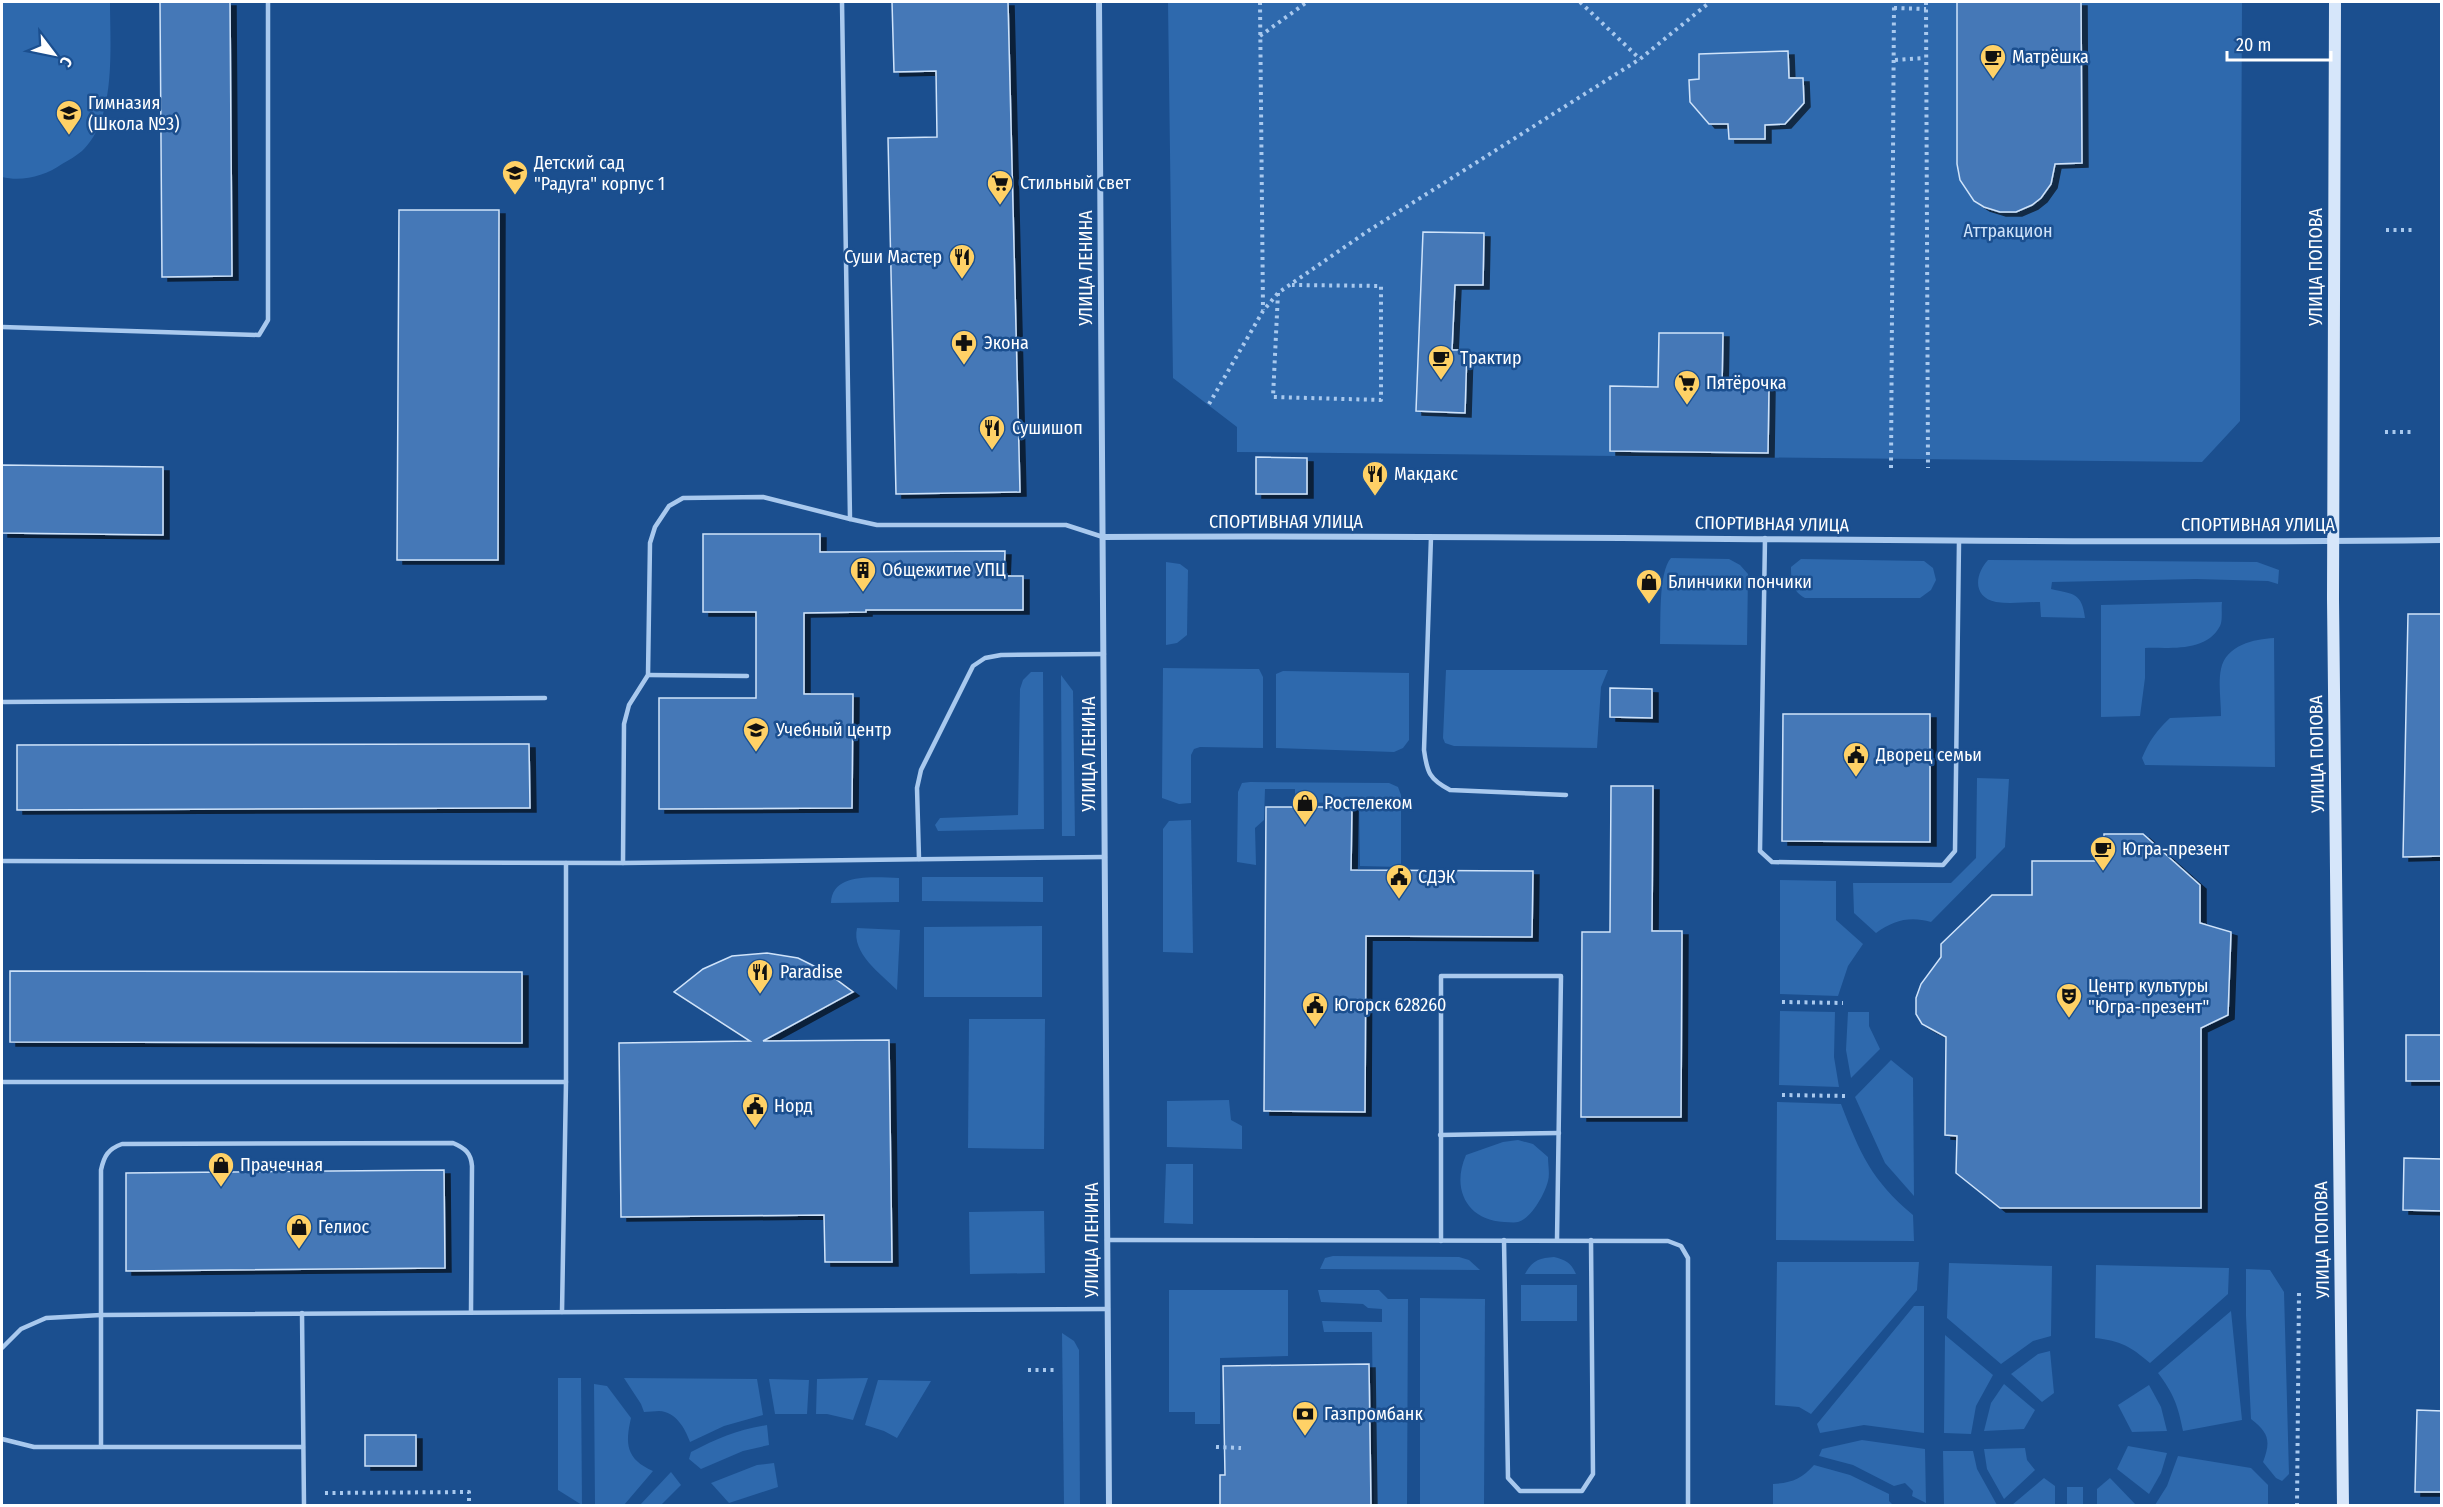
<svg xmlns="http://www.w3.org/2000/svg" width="2443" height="1507" font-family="'Fira Sans Condensed',sans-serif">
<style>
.green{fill:#2e69ad}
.building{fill:#4478b7;stroke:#cfe3fa;stroke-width:1.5;filter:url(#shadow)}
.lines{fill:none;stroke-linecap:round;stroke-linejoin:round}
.path{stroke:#a9c9ee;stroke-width:4;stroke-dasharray:3 4.5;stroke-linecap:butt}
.lane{stroke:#a9c9ee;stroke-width:4.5}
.street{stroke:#a9c9ee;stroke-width:6}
.secondary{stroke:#d6e6fa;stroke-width:12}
.labels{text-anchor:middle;stroke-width:5;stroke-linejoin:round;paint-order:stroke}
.poi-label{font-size:18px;fill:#fff;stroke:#1b4f8f;text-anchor:start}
.park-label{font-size:18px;fill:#cfe3fa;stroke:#1b4f8f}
.street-label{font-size:18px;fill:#fff;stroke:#1b4f8f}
</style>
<defs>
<filter id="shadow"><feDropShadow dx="6" dy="4" stdDeviation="0" flood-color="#0009"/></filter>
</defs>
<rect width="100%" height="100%" fill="#1b4f8f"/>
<g class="green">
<path d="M2 2H110C110 46 117 119 82 151 76 156 69 160 62 164 45 176 22 182 2 177Z"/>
<polygon points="1168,2 2242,2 2240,421 2202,462 1237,452 1237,427 1173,378"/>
<path d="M1671 558 1729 559 1740 565 1748 574 1747 645 1660 644C1661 624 1658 572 1671 558Z"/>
<path d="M1801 559 1924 561 1933 568 1936 580 1931 590 1920 598H1805C1792 591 1791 581 1791 567Z"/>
<path d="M1988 560 2257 562 2279 570 2278 584 2268 581 2196 579 2052 582 2051 589C2074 594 2082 593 2085 618L2041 617 2040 602C2026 602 2010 604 1996 602 1972 597 1975 574 1988 560Z"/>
<polygon points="1166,562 1180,564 1188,570 1187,635 1177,643 1166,645"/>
<path d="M2222 602C2221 609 2223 620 2220 626 2206 653 2169 647 2145 648V678L2140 716 2101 717V605Z"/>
<path d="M2274 638 2275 767 2145 765 2142 758C2149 741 2157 730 2170 718L2221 716C2221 701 2218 683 2221 669 2226 645 2254 639 2274 638Z"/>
<polygon points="1163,668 1252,669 1259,669 1263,677 1263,748 1200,747 1194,749 1191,755 1191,803 1179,804 1162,798"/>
<polygon points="1446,670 1608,670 1601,687 1597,748 1454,746 1445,743 1443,738"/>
<polygon points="1283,671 1409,673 1409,740 1403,748 1394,752 1276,748 1276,674"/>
<polygon points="1031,672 1043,672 1044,829 938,831 935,825 940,818 1018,815 1020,689 1023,680"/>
<polygon points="1061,675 1073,691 1075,836 1062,836"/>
<path d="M1977 778 2009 779 2005 847 1931 922C1910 916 1894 920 1876 933L1854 913 1853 883H1951L1976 858Z"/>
<polygon points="1250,782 1389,783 1398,787 1401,795 1401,867 1360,866 1359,802 1295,803 1295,789 1265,789 1264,820 1255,828 1256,865 1237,862 1238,792 1242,783"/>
<polygon points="1191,820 1193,953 1163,952 1163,829 1169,821"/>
<polygon points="922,877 1043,877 1043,902 922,901"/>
<path d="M899 878V902L831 903C832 871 878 878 899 878Z"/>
<polygon points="1780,880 1836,881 1836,920 1863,944 1848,966 1838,996 1780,994"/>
<polygon points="1042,926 1042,997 924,997 924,927"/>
<path d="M857 928 900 930 897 990C881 974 851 953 857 928Z"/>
<polygon points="1780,1011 1835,1012 1834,1057 1839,1087 1779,1085"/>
<polygon points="1848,1012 1869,1012 1869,1026 1880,1049 1851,1078 1846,1050"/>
<polygon points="969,1019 1045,1019 1044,1149 968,1148"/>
<polygon points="1891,1060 1913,1078 1914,1196 1885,1163 1855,1097"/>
<polygon points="1229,1100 1231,1120 1242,1126 1242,1149 1167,1147 1167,1101"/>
<path d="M1777 1102 1841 1104C1860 1153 1871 1180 1913 1215L1914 1241 1776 1240Z"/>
<path d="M1518 1140 1533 1144 1548 1157C1548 1165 1550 1174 1548 1181 1545 1193 1532 1218 1518 1222 1514 1223 1509 1222 1504 1222 1467 1220 1451 1189 1466 1155L1503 1142Z"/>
<polygon points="1166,1164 1193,1164 1193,1224 1164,1223"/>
<polygon points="1044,1211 1045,1273 970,1274 969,1212"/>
<polygon points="1333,1256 1459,1257 1469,1260 1480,1270 1320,1269 1325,1258"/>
<path d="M1554 1257C1566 1260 1571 1263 1576 1274H1525C1532 1260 1540 1258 1554 1257Z"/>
<polygon points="1777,1262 1919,1262 1917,1290 1811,1414 1799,1407 1775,1405"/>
<polygon points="1949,1263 2052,1266 2051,1336 2033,1341 2001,1364 1947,1318"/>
<path d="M2096 1265 2229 1268 2228 1294 2150 1363C2130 1346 2121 1341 2095 1338Z"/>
<path d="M2246 1269 2270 1270 2284 1292 2289 1474 2282 1481 2276 1478 2263 1462C2271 1441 2269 1433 2251 1419L2246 1316Z"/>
<rect x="1521" y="1285" width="56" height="36"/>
<polygon points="1169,1290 1288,1290 1288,1356 1220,1358 1220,1424 1195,1424 1195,1412 1169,1412"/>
<polygon points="1318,1290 1379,1290 1388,1299 1408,1299 1407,1505 1374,1505 1372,1332 1324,1332 1322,1321 1382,1322 1382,1309 1368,1308 1363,1304 1321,1302"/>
<polygon points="1420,1298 1485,1299 1484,1505 1420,1505"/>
<polygon points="1914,1306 1924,1306 1924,1433 1864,1425 1820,1433 1817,1424"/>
<path d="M2231 1311 2242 1420 2183 1431C2178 1406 2174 1394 2158 1373Z"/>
<polygon points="1062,1333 1074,1341 1079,1350 1080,1505 1064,1505"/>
<polygon points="1945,1335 1993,1375 1976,1406 1971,1434 1944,1433"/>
<polygon points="2050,1351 2054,1393 2042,1402 2011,1374 2038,1354"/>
<polygon points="558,1378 581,1378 582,1505 558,1490"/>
<path d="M624 1378 757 1379 763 1415 724 1426 690 1442C685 1428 676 1412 659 1411 655 1411 649 1412 644 1412L641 1404Z"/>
<polygon points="868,1378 853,1420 827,1414 816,1414 817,1379"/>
<polygon points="769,1379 809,1380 807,1414 775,1414"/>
<polygon points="878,1380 931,1381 897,1438 884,1431 865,1425"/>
<path d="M594 1384 607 1386 631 1418C625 1444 626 1459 653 1471L624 1505H595Z"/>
<polygon points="2004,1384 2035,1410 2024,1429 1984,1431 1991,1403"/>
<polygon points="2149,1385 2161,1407 2167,1431 2132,1432 2118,1405"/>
<path d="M767 1425 769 1445 743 1451 701 1469 689 1459 691 1452C718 1438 737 1430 767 1425Z"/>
<polygon points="1862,1440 1925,1449 1926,1503 1912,1496 1913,1491 1905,1483 1894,1486 1853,1465 1819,1456 1822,1449"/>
<polygon points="2128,1446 2167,1453 2161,1473 2149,1494 2117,1469"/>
<polygon points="2025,1448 2027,1460 2035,1470 2004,1499 1987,1469 1984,1449"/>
<polygon points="1943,1451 1973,1451 1977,1469 1997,1505 1944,1505"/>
<polygon points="2178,1456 2251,1468 2268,1485 2268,1505 2155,1505 2167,1486"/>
<polygon points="774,1463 778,1487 729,1503 711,1483 757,1465"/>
<path d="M1814 1465 1850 1475 1889 1494V1501L1893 1505H1773V1484C1791 1483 1802 1479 1814 1465Z"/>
<polygon points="671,1472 681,1485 661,1505 640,1505"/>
<polygon points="2044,1478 2055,1486 2055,1505 2012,1505"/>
<polygon points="2110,1478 2136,1505 2097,1505 2097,1489"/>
<rect x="2067" y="1487" width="16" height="18"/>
</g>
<g class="building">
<polygon points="160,2 230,2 232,276 162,277"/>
<polygon points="892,2 1008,2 1020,492 896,494 888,138 937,137 936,71 894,72"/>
<polygon points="1957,2 2081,2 2082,163 2055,164 2051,184 2041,198 2032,205 2016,212 2000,212 1984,207 1974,201 1960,180 1957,164"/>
<polygon points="1788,51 1789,78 1803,78 1804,103 1785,124 1765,125 1765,139 1729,139 1728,124 1709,124 1690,102 1689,80 1699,79 1699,54"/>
<polygon points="399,210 499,210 498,560 397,560"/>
<polygon points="1423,232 1484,233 1483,285 1455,285 1452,350 1467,350 1465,413 1416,411"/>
<polygon points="1659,333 1723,333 1722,387 1769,387 1768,453 1610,451 1610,386 1658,387"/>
<polygon points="1256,457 1307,458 1307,494 1256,494"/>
<polygon points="2,465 163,467 163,535 2,533"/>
<polygon points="703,534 820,534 820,552 1005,551 1004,576 1023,576 1023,610 866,610 866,612 804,613 804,694 853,694 852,808 659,809 659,698 756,698 756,612 703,612"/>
<polygon points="2408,614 2442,614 2442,856 2403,857"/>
<polygon points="1610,688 1652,689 1652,718 1610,717"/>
<polygon points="1783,714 1930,714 1930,842 1782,841"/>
<polygon points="529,744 530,808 17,810 17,745"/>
<polygon points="1611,786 1653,786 1652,931 1682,931 1681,1117 1581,1117 1582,932 1610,932"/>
<polygon points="1266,807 1352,807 1351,870 1533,871 1532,937 1366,936 1365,1112 1264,1111"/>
<polygon points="2104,834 2143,834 2200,885 2200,923 2231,932 2228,1015 2201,1028 2201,1208 2000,1208 1956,1173 1957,1136 1945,1135 1946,1037 1922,1024 1916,1014 1916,998 1921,984 1941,957 1941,944 1992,895 2032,895 2032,861 2103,861"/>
<polygon points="767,953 798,958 826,972 853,992 763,1041 889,1040 892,1262 825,1262 824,1215 621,1217 619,1043 750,1041 674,992 703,969 732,956"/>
<polygon points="10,971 522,972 522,1043 10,1042"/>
<rect x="2406" y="1035" width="36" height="46"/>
<polygon points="2404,1158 2442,1159 2442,1211 2403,1210"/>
<polygon points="444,1170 445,1268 126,1271 126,1173"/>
<polygon points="1369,1364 1371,1506 1220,1506 1220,1475 1225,1475 1223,1366"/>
<polygon points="2417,1410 2442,1411 2442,1492 2415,1492"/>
<rect x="365" y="1435" width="51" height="31"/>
</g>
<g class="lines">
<g class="path">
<polyline points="1260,2 1263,310"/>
<polyline points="1580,2 1640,59"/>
<polyline points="1926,2 1928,468"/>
<polyline points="1894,8 1926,9"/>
<polyline points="1260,36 1307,2"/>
<polyline points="1895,60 1925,58"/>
<polyline points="2386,230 2414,230"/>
<polyline points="1278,293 1273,397 1381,400 1381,286 1292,285"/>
<polyline points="1209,404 1263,311 1278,293 1368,231 1640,59 1710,2"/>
<polyline points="2385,432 2413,432"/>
<polyline points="1891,468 1894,2"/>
<polyline points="1782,1002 1843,1003"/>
<polyline points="1782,1095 1846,1096"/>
<polyline points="1028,1370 1054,1370"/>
<polyline points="1216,1447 1241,1448"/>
<polyline points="325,1493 469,1492 469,1506"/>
<polyline points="2297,1506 2299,1290"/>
</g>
<g class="lane">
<polyline points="842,2 850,519 877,525 1066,525 1103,537"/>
<polyline points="2,327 259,335 268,320 268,2"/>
<path d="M1431 537 1424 750C1427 772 1429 779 1450 790L1566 795"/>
<polyline points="1765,538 1760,851 1772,862 1943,865 1955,851 1959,542"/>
<polyline points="648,675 747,676"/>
<polyline points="2,702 545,698"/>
<polyline points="919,859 917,788 921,770 973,666 985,658 1001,655 1104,654"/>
<polyline points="2,861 623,863 1105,857"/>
<polyline points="623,863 624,724 629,705 648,675 650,543 655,527 669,506 683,498 763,497 850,519"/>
<polyline points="2,1082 566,1082"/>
<polyline points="1440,1135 1559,1133"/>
<polyline points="1107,1240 1668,1241 1681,1246 1688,1258 1688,1506"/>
<polyline points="1504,1240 1508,1478 1520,1491 1582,1491 1593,1474 1591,1240"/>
<polyline points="1441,1241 1441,976 1561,976 1557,1240"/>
<polyline points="562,1312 566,1082 566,863"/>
<polyline points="302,1313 304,1506"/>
<polyline points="2,1348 21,1329 46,1318 101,1315 1108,1309"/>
<polyline points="2,1439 34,1447 303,1447"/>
<path d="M101 1447V1170C104 1156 108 1149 122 1144L453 1143C465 1148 471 1153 472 1166L471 1312"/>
</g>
<g class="street">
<polyline points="1099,2 1109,1506"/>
<path d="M1103 537C1549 534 1995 545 2442 540"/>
</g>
<polyline class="secondary" points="2335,2 2333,599 2343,1506"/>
</g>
<defs>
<g id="cafe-pin" transform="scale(1.35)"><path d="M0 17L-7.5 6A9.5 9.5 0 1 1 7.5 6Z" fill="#ffd166" stroke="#1b4f8f"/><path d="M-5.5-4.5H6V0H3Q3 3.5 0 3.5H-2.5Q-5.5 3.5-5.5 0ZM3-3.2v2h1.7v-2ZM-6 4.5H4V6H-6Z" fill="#111"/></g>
<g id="school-pin" transform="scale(1.35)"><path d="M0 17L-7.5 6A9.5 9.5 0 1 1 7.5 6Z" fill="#ffd166" stroke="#1b4f8f"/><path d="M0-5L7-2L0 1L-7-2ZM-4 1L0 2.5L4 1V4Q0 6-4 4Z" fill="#111"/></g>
<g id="supermarket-pin" transform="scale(1.35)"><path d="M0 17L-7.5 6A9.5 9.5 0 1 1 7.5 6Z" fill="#ffd166" stroke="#1b4f8f"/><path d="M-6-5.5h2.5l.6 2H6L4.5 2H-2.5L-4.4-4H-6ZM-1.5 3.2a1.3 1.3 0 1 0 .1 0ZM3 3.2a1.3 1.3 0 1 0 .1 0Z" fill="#111"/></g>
<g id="restaurant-pin" transform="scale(1.35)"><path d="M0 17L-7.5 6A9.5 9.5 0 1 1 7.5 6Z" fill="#ffd166" stroke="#1b4f8f"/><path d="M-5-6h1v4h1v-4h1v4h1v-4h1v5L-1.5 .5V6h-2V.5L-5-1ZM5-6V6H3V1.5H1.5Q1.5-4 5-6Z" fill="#111"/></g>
<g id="pharmacy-pin" transform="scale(1.35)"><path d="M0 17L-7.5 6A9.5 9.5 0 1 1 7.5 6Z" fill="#ffd166" stroke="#1b4f8f"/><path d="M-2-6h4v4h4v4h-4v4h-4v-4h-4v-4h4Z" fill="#111"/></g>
<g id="building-pin" transform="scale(1.35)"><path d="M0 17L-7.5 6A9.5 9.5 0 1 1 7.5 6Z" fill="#ffd166" stroke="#1b4f8f"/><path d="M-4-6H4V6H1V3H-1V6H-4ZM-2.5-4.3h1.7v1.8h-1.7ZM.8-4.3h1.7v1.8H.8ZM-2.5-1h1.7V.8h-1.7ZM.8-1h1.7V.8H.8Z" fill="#111"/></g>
<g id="shop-pin" transform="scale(1.35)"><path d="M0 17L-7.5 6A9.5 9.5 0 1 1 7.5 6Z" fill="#ffd166" stroke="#1b4f8f"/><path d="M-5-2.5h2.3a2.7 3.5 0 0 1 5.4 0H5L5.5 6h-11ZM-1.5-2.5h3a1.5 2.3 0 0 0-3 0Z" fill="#111"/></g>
<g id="university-pin" transform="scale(1.35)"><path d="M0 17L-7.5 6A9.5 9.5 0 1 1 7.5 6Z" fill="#ffd166" stroke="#1b4f8f"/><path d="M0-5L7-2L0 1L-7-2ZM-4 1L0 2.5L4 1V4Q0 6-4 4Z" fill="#111"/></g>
<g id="civic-pin" transform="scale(1.35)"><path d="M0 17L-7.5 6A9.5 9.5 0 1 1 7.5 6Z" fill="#ffd166" stroke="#1b4f8f"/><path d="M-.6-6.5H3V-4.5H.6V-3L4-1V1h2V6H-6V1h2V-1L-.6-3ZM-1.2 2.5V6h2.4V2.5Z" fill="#111"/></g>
<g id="theatre-pin" transform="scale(1.35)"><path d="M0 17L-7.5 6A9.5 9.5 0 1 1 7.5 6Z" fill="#ffd166" stroke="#1b4f8f"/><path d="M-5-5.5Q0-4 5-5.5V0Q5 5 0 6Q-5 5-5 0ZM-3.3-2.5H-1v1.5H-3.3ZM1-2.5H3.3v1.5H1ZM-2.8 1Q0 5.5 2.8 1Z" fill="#111"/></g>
<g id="bank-pin" transform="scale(1.35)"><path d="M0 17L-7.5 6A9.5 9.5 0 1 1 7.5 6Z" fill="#ffd166" stroke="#1b4f8f"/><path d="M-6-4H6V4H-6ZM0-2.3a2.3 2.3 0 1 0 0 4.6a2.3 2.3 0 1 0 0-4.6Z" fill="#111"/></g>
</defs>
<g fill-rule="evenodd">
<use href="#cafe-pin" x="1993" y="57"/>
<use href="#school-pin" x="69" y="113"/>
<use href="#school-pin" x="515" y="173"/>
<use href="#supermarket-pin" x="1000" y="183"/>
<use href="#restaurant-pin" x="962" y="257"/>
<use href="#pharmacy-pin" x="964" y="343"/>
<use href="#cafe-pin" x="1441" y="358"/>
<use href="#supermarket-pin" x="1687" y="383"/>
<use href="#restaurant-pin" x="992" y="428"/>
<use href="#restaurant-pin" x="1375" y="474"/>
<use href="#building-pin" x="863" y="570"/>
<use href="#shop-pin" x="1649" y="582"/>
<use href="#university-pin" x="756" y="730"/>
<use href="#civic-pin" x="1856" y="755"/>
<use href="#shop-pin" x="1305" y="803"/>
<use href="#cafe-pin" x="2103" y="849"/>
<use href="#civic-pin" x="1399" y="877"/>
<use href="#restaurant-pin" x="760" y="972"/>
<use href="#theatre-pin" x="2069" y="996"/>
<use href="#civic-pin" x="1315" y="1005"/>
<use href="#civic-pin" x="755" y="1106"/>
<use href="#shop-pin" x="221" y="1165"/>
<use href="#shop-pin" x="299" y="1227"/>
<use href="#bank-pin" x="1305" y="1414"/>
</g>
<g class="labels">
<g class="poi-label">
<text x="2012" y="63">Матрёшка</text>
<text x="88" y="109">Гимназия<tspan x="88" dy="21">(Школа №3)</tspan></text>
<text x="534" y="169">Детский сад<tspan x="534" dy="21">"Радуга" корпус 1</tspan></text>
<text x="1020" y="189">Стильный свет</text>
<text x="942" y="263" text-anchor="end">Суши Мастер</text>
<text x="984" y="349">Экона</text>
<text x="1460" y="364">Трактир</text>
<text x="1706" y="389">Пятёрочка</text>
<text x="1012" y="434">Сушишоп</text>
<text x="1394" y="480">Макдакс</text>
<text x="882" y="576">Общежитие УПЦ</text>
<text x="1668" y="588">Блинчики пончики</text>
<text x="776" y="736">Учебный центр</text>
<text x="1876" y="761">Дворец семьи</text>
<text x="1324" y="809">Ростелеком</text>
<text x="2122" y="855">Югра-презент</text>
<text x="1418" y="883">СДЭК</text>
<text x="780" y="978">Paradise</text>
<text x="2088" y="992">Центр культуры<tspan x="2088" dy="21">"Югра-презент"</tspan></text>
<text x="1334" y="1011">Югорск 628260</text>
<text x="774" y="1112">Норд</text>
<text x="240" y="1171">Прачечная</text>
<text x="318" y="1233">Гелиос</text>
<text x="1324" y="1420">Газпромбанк</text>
</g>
<g class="park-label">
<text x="2008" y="237">Аттракцион</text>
</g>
<g class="street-label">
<text transform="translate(2316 267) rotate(-90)" y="6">УЛИЦА ПОПОВА</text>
<text transform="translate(1086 268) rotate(-90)" y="6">УЛИЦА ЛЕНИНА</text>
<text x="1286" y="528">СПОРТИВНАЯ УЛИЦА</text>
<text transform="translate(1772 524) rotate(1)" y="6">СПОРТИВНАЯ УЛИЦА</text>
<text x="2258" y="531">СПОРТИВНАЯ УЛИЦА</text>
<text transform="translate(1089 754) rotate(-90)" y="6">УЛИЦА ЛЕНИНА</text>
<text transform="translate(2317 754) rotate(-91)" y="6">УЛИЦА ПОПОВА</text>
<text transform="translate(1092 1240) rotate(-90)" y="6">УЛИЦА ЛЕНИНА</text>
<text transform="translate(2322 1240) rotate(-91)" y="6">УЛИЦА ПОПОВА</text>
</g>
</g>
<rect width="2443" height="1507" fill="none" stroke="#ffffff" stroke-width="6"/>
<g transform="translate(54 54) rotate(122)" stroke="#1b4f8f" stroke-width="4.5" paint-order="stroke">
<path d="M0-4.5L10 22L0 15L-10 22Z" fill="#ffffff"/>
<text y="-9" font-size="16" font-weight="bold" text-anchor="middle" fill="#ffffff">С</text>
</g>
<path d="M2227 51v9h104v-9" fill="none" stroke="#ffffff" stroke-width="3"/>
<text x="2236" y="51" font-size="18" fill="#ffffff" stroke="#1b4f8f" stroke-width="4.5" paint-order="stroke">20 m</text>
</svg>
